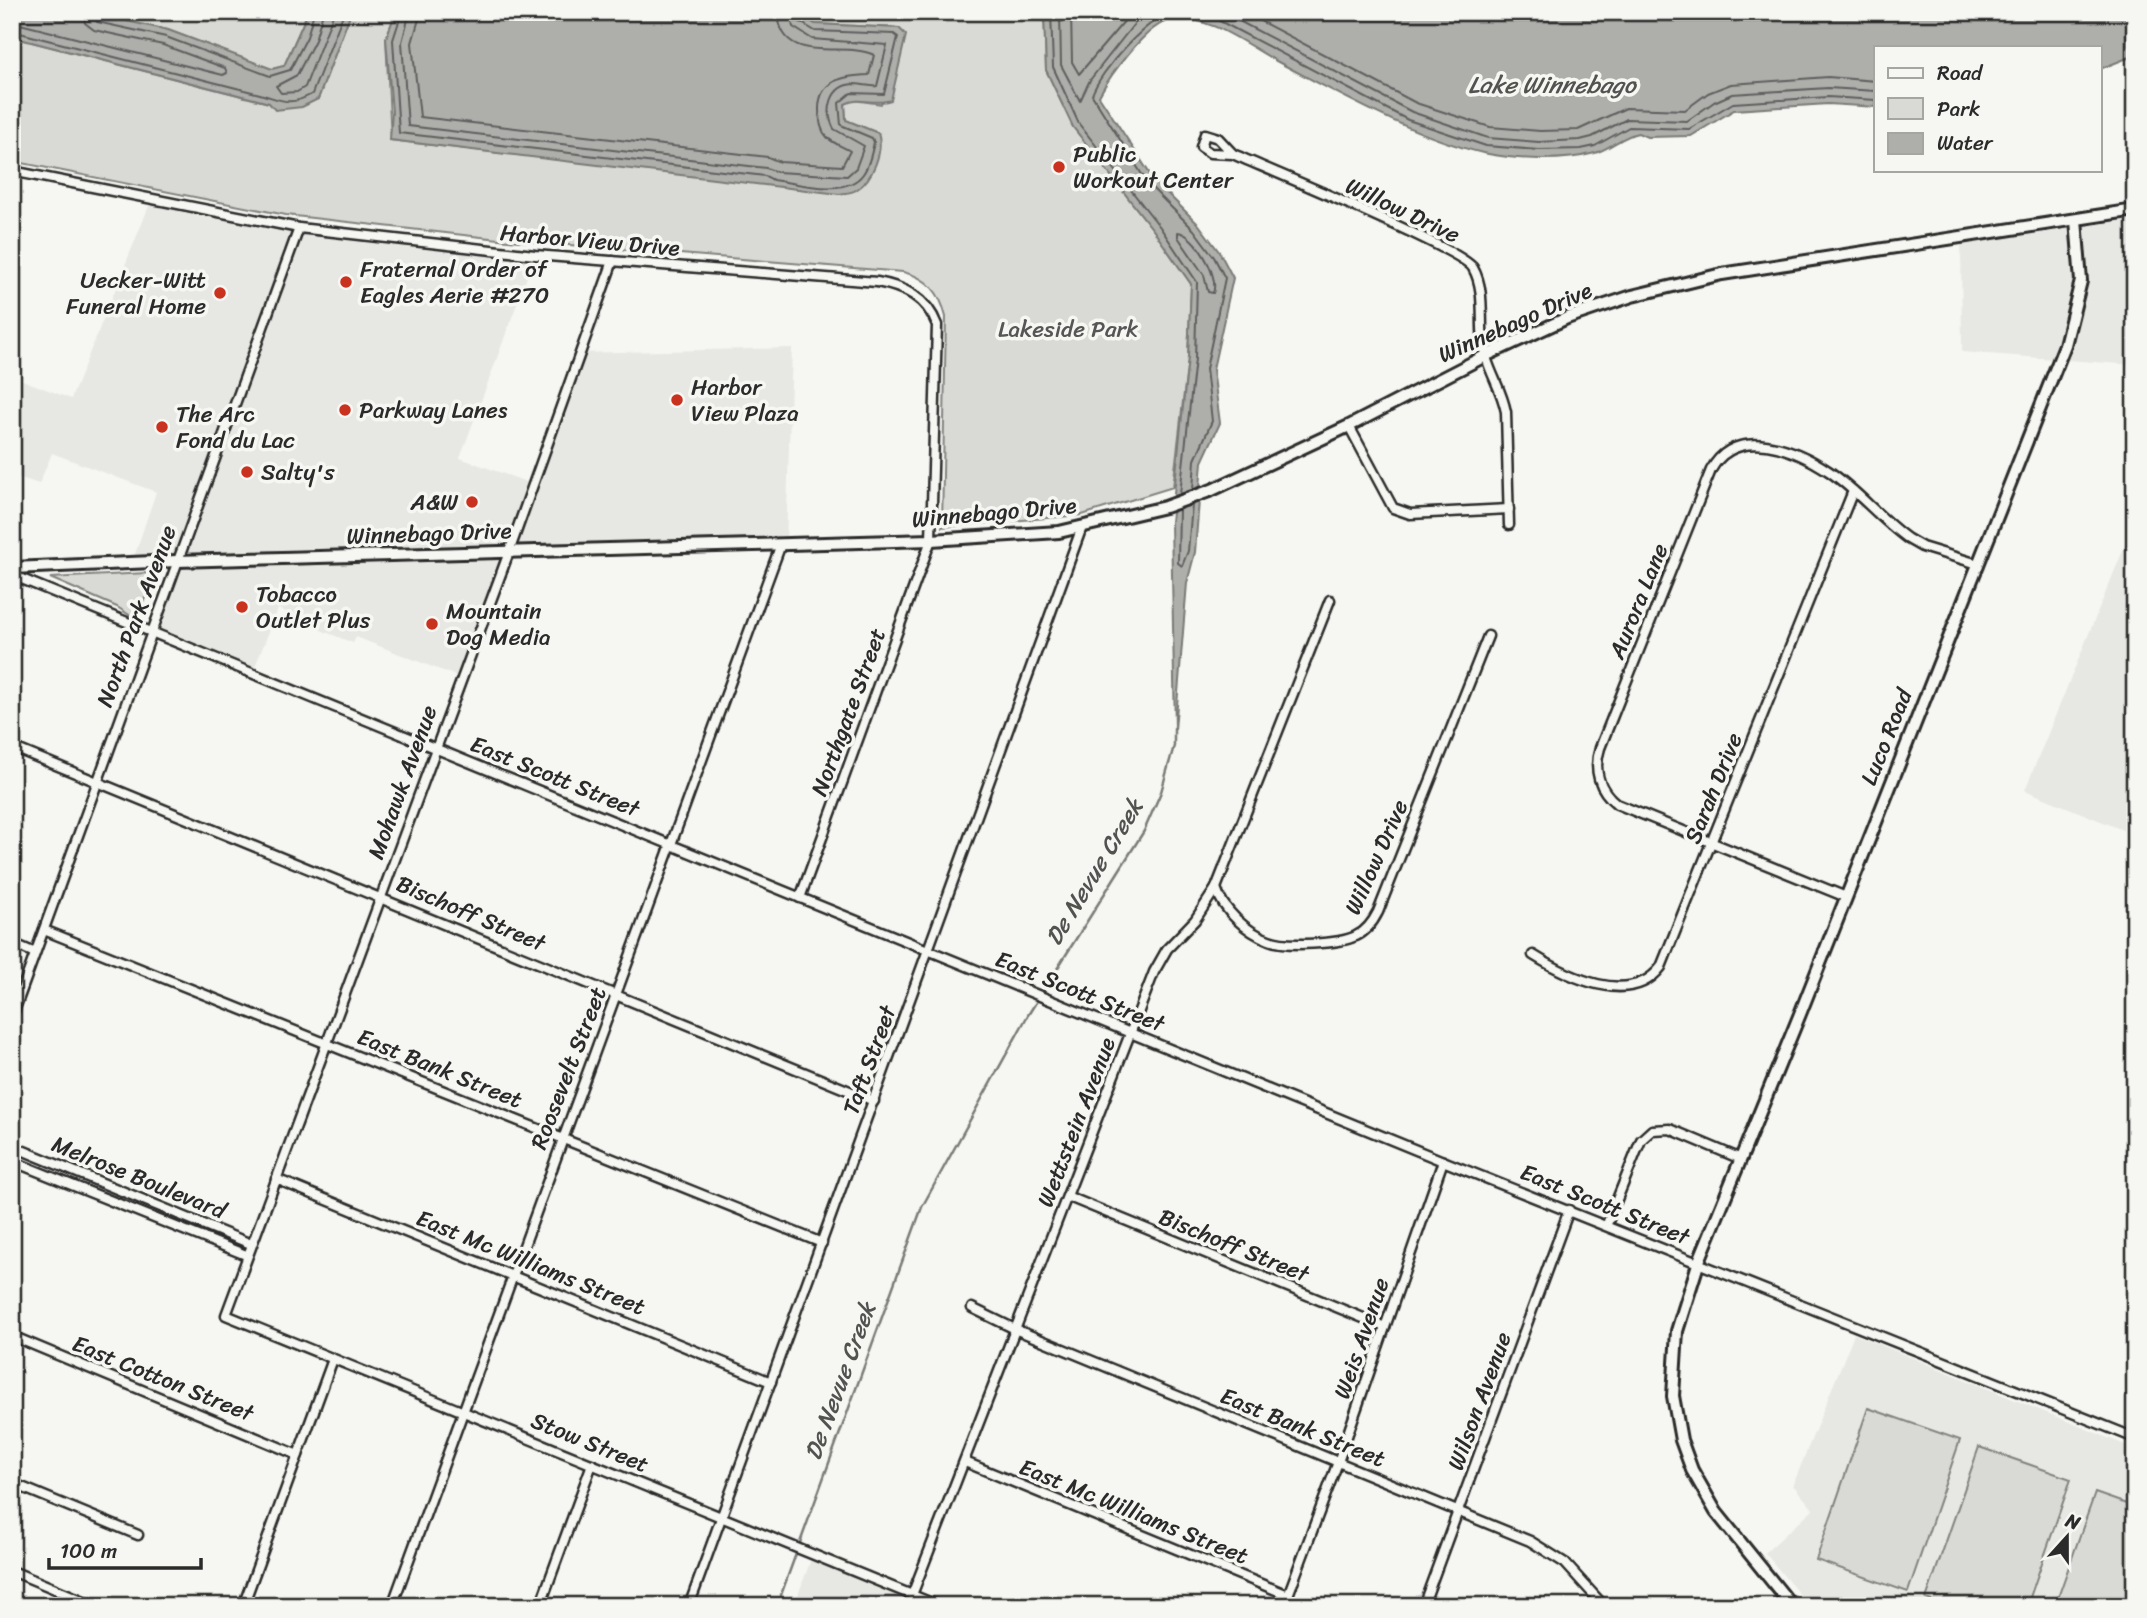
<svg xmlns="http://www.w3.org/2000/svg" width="2147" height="1618" font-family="Sriracha,sans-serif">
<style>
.built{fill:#e7e7e3}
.green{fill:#d9d9d5;stroke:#828280;stroke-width:2}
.water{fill:#aeaeab;stroke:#7a7a78;stroke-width:2}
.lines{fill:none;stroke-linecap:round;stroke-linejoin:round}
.shore{stroke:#5f5f5e;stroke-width:2}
.stream{stroke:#7a7a78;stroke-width:2.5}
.street-casing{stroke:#2b2b2b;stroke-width:13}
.secondary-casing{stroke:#2b2b2b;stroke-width:16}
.street{stroke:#f6f6f2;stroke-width:8}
.secondary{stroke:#f6f6f2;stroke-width:10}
.poi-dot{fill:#c8321e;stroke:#f6f6f2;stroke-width:2.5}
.labels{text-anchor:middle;stroke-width:7;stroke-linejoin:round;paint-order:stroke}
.poi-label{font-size:23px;fill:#2b2b2b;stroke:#f6f6f2;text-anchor:start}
.street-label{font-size:23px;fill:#2b2b2b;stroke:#f6f6f2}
.park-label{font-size:23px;fill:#565656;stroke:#f6f6f2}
.water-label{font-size:24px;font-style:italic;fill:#525251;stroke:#f6f6f2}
</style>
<rect width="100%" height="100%" fill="#f6f6f2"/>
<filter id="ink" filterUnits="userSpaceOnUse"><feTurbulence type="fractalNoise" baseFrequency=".0143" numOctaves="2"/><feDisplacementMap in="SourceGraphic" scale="14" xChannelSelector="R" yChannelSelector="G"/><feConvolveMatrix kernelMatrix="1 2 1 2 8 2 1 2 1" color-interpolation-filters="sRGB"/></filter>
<g filter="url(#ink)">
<g class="built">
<polygon points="151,201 228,216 535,255 460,458 532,484 579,353 792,348 786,544 509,552 461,678 356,637 353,643 316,628 317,623 278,609 252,674 150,633 176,561 132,563 156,492 52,453 39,484 12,475 12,376 71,399"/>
<polygon points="2135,210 2135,365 1962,352 1961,238"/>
<polygon points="2135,521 2135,835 2025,790"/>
<polygon points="1854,1334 2135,1449 2135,1606 1809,1606 1765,1553 1813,1509 1793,1485"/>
<polygon points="813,1554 939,1606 794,1606"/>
</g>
<g class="green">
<polygon points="84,12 308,12 284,66 272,69 168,30"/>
<path d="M351 12H396L386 38 391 140 766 184 878 133 846 120 845 104 853 100 881 104 898 28 815 24 805 17 804 12H1044L1046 70 1073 127 1154 231 1191 284 1188 358 1173 487 1082 515 942 527 946 317C940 292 928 278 903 272L508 240 286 215 12 161V37L269 103 318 99Z"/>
<polygon points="147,573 153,576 137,620 117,607 50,578"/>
<polygon points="1868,1408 1960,1440 1908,1592 1816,1560"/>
<polygon points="1979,1447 2071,1479 2027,1606 1946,1606 1926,1599"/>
<polygon points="2095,1493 2135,1507 2135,1606 2055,1606"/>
</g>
<g class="water">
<polygon points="12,12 84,12 168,30 272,69 284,66 308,12 351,12 318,99 302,107 275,110 269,103 258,100 12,37"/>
<path d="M396 12H804L805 17 815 24 899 28 906 35 891 100C875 106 860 96 845 104L846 120 878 133C884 150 873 180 856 190 852 193 844 193 839 194L390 140 392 112 386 38Z"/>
<path d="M1044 12H2135V55L2100 69V47H1876V107L1828 104 1734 110 1691 136 1647 137 1638 133C1622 136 1610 149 1595 153 1562 162 1516 160 1483 153 1415 137 1341 95 1278 62 1246 45 1210 14 1171 20 1148 23 1110 75 1099 96L1154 180 1199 225 1220 253 1233 278 1213 369 1220 423 1202 462 1195 552 1187 583 1175 730 1171 522 1188 358 1191 284 1154 231 1073 127 1046 70Z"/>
</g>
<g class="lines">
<g class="shore">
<polyline points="92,12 97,22 166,37 270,76 290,70 307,37 314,12"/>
<polyline points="323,12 315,40 297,75 276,86 281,93 297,92 305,87 334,12"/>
<path d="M402 12 393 40 399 133 765 176 773 180C798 183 846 198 863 174 869 166 872 152 874 142L872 138 841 125 839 103 851 93 884 94 898 37 894 34 815 31 800 22 798 12"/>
<path d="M410 12 402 42 408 126 766 168 777 172 847 176 856 168 864 146 834 129C825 112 829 85 854 84 861 84 869 87 877 86L887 45 812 39 793 27 789 12"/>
<path d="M421 12 412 43 420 117 768 157 780 162 842 166 850 151C843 146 833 144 827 137 820 130 820 121 819 111 818 79 844 76 869 75L874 55C845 40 780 68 778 12"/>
<polyline points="1051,12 1053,67 1079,124 1160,227 1197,282 1195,359 1180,494"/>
<polyline points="1060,12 1061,65 1080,101 1090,80 1134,24 1149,12"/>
<polyline points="1071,12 1072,62 1079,74 1132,12"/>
<path d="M1173 12C1147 18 1100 71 1092 95L1148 184 1194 230 1214 257 1225 278 1206 369 1212 421 1195 460 1193 490"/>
<polyline points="1174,12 1214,18 1408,120 1486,146 1539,150 1581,149 1595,146 1629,127 1689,129 1733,103 1828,97 1876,100"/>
<polyline points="1222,12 1412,112 1488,138 1539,142 1580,140 1592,137 1627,119 1687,121 1714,102 1732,94 1828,88 1876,91"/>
<polyline points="1243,12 1416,103 1490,127 1540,131 1578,130 1626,108 1685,110 1708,93 1731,84 1828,77 1876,81"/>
<polyline points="12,22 223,75 227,73 225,68 163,45 94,30 85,23 83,12"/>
<path d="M12 31 260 94C282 100 289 107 312 94L344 12"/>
<path d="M1178 232C1195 234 1220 276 1213 293L1208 292 1204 275 1178 237Z"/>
<polyline points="1179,509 1178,563 1182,566 1188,551 1192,505"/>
</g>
<polyline class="stream" points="777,1606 922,1207 1028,1015 1144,831 1161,792 1174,746 1174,728"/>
<g class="street-casing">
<g id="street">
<path d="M1233 154 1218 138 1205 134 1201 147 1210 153 1233 154C1267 169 1462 249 1473 268 1488 294 1477 330 1486 357 1492 377 1502 391 1506 412L1509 525"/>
<path d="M12 171 299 228 535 255 877 282C905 287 927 298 937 325L931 540 800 898"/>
<polyline points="613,261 509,552 226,1315 939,1606"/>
<polyline points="1349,426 1393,508 1410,514 1509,509"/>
<polyline points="12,575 1443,1161 2135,1438"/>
<polyline points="12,747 874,1101"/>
<path d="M1216 888C1223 911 1247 932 1269 940 1286 947 1340 944 1356 936 1367 931 1373 922 1378 912L1488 636"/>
<path d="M1846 897 1617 804C1599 790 1593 770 1600 748L1711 470C1736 424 1796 449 1830 472 1858 491 1880 519 1908 539L1922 547 1978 564"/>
<polyline points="44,930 822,1243"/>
<polyline points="12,943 35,953"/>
<path d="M1533 955C1567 976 1630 1008 1661 967L1853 491"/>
<polyline points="12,1017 299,228"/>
<polyline points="12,1146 251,1244"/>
<polyline points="12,1161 246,1255"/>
<polyline points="276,1179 771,1382"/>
<polyline points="1069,1197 1385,1327"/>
<polyline points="1607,1224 1641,1140 1652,1130 1670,1129 1741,1159"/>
<polyline points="972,1308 1017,1330 1530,1541 1565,1563 1604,1606"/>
<polyline points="12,1336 298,1455"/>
<polyline points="965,1462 1288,1595"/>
<polyline points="12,1483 138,1535"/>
<polyline points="12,1571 96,1606"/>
<polyline points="912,1595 1154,972 1167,949 1195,920 1216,888 1330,600"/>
<polyline points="243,1606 333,1359"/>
<polyline points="392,1606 781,544"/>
<polyline points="540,1606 592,1464"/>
<polyline points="689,1606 1082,527"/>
<polyline points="1284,1606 1338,1462 1443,1161"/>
<polyline points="1423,1606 1569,1210"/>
</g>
</g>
<g class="secondary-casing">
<g id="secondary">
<polyline points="12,568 177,561 931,540 1059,532 1165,507 1212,490 1349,426 1485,356 1567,318 1632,296 1722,274 2135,210"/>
<polyline points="1792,1606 1716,1512 1692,1470 1681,1440 1673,1396 1677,1331 1699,1261 1800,1014 2065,345 2081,281 2076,220"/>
</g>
</g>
<use href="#street" class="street"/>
<use href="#secondary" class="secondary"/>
</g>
</g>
<g class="poi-dot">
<circle cx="1059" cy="167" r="7"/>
<circle cx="346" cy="282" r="7"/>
<circle cx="220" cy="293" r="7"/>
<circle cx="677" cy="400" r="7"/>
<circle cx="345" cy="410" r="7"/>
<circle cx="162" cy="427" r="7"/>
<circle cx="247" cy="472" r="7"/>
<circle cx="472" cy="502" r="7"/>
<circle cx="242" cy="607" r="7"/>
<circle cx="432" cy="624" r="7"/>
</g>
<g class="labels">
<g class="poi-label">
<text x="1073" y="162">Public<tspan x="1073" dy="26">Workout Center</tspan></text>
<text x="360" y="277">Fraternal Order of<tspan x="360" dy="26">Eagles Aerie #270</tspan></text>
<text x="206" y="288" text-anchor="end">Uecker-Witt<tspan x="206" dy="26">Funeral Home</tspan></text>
<text x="691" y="395">Harbor<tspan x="691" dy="26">View Plaza</tspan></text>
<text x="359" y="418">Parkway Lanes</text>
<text x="176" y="422">The Arc<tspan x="176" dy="26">Fond du Lac</tspan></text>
<text x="261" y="480">Salty's</text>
<text x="458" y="510" text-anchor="end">A&amp;W</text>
<text x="256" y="602">Tobacco<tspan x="256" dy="26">Outlet Plus</tspan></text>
<text x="446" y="619">Mountain<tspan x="446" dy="26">Dog Media</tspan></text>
</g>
<g class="street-label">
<text transform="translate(1403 210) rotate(25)" y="8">Willow Drive</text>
<text transform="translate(590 240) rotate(5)" y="8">Harbor View Drive</text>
<text transform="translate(1515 322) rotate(-24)" y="8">Winnebago Drive</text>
<text transform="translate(994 512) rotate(-5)" y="8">Winnebago Drive</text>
<text transform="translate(429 533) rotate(-2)" y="8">Winnebago Drive</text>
<text transform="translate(1638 601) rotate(-68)" y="8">Aurora Lane</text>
<text transform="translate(136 616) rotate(-70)" y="8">North Park Avenue</text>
<text transform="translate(848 712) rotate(-70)" y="8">Northgate Street</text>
<text transform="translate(1886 737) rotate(-68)" y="8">Luco Road</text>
<text transform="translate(555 776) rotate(22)" y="8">East Scott Street</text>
<text transform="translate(402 782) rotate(-70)" y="8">Mohawk Avenue</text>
<text transform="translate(1713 788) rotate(-68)" y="8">Sarah Drive</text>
<text transform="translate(1376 857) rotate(-66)" y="8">Willow Drive</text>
<text transform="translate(471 913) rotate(23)" y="8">Bischoff Street</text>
<text transform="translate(1080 991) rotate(22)" y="8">East Scott Street</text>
<text transform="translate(869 1060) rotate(-70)" y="8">Taft Street</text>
<text transform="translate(440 1068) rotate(22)" y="8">East Bank Street</text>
<text transform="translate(568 1068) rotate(-69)" y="8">Roosevelt Street</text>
<text transform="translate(1076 1122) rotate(-69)" y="8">Wettstein Avenue</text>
<text transform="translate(139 1177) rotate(22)" y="8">Melrose Boulevard</text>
<text transform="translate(1605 1204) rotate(22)" y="8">East Scott Street</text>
<text transform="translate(1234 1245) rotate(22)" y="8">Bischoff Street</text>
<text transform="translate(531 1262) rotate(22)" y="8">East Mc Williams Street</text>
<text transform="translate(1361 1338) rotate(-71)" y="8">Weis Avenue</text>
<text transform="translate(163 1378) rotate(22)" y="8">East Cotton Street</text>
<text transform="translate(1479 1401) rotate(-70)" y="8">Wilson Avenue</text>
<text transform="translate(1303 1427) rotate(22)" y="8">East Bank Street</text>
<text transform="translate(590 1442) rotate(22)" y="8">Stow Street</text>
<text transform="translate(1134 1511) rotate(22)" y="8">East Mc Williams Street</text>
</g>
<g class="park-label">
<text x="1068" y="337">Lakeside Park</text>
</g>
<g class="water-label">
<text x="1552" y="93">Lake Winnebago</text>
<text transform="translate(1094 872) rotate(-59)" y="8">De Nevue Creek</text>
<text transform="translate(840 1381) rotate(-70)" y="8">De Nevue Creek</text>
</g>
</g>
<rect width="2147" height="1618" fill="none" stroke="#f6f6f2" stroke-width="42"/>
<rect x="21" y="21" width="2105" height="1576" fill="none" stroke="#2b2b2b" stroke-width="2.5" filter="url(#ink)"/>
<rect x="1874" y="46" width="228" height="126" fill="#f6f6f2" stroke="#a5a5a2" stroke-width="2"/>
<rect x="1888" y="68" width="35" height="10" fill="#f6f6f2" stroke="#a5a5a2" stroke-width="2"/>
<text x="1937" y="80" font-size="21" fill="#2b2b2b">Road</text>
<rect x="1888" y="98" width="35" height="21" fill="#d9d9d5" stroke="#a5a5a2" stroke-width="2"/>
<text x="1937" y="116" font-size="21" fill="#2b2b2b">Park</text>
<rect x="1888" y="133" width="35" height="21" fill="#aeaeab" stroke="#a5a5a2" stroke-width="2"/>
<text x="1937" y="150" font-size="21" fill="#2b2b2b">Water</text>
<g transform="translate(2067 1537) rotate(21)" stroke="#f6f6f2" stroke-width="5" paint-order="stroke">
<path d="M0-5L12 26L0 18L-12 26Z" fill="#2b2b2b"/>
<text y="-10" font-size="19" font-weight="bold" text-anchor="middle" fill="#2b2b2b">N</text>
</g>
<path d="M49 1558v10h152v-10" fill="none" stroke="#2b2b2b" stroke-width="3.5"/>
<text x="60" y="1558" font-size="21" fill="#2b2b2b" stroke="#f6f6f2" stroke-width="5" paint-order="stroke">100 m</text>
</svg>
